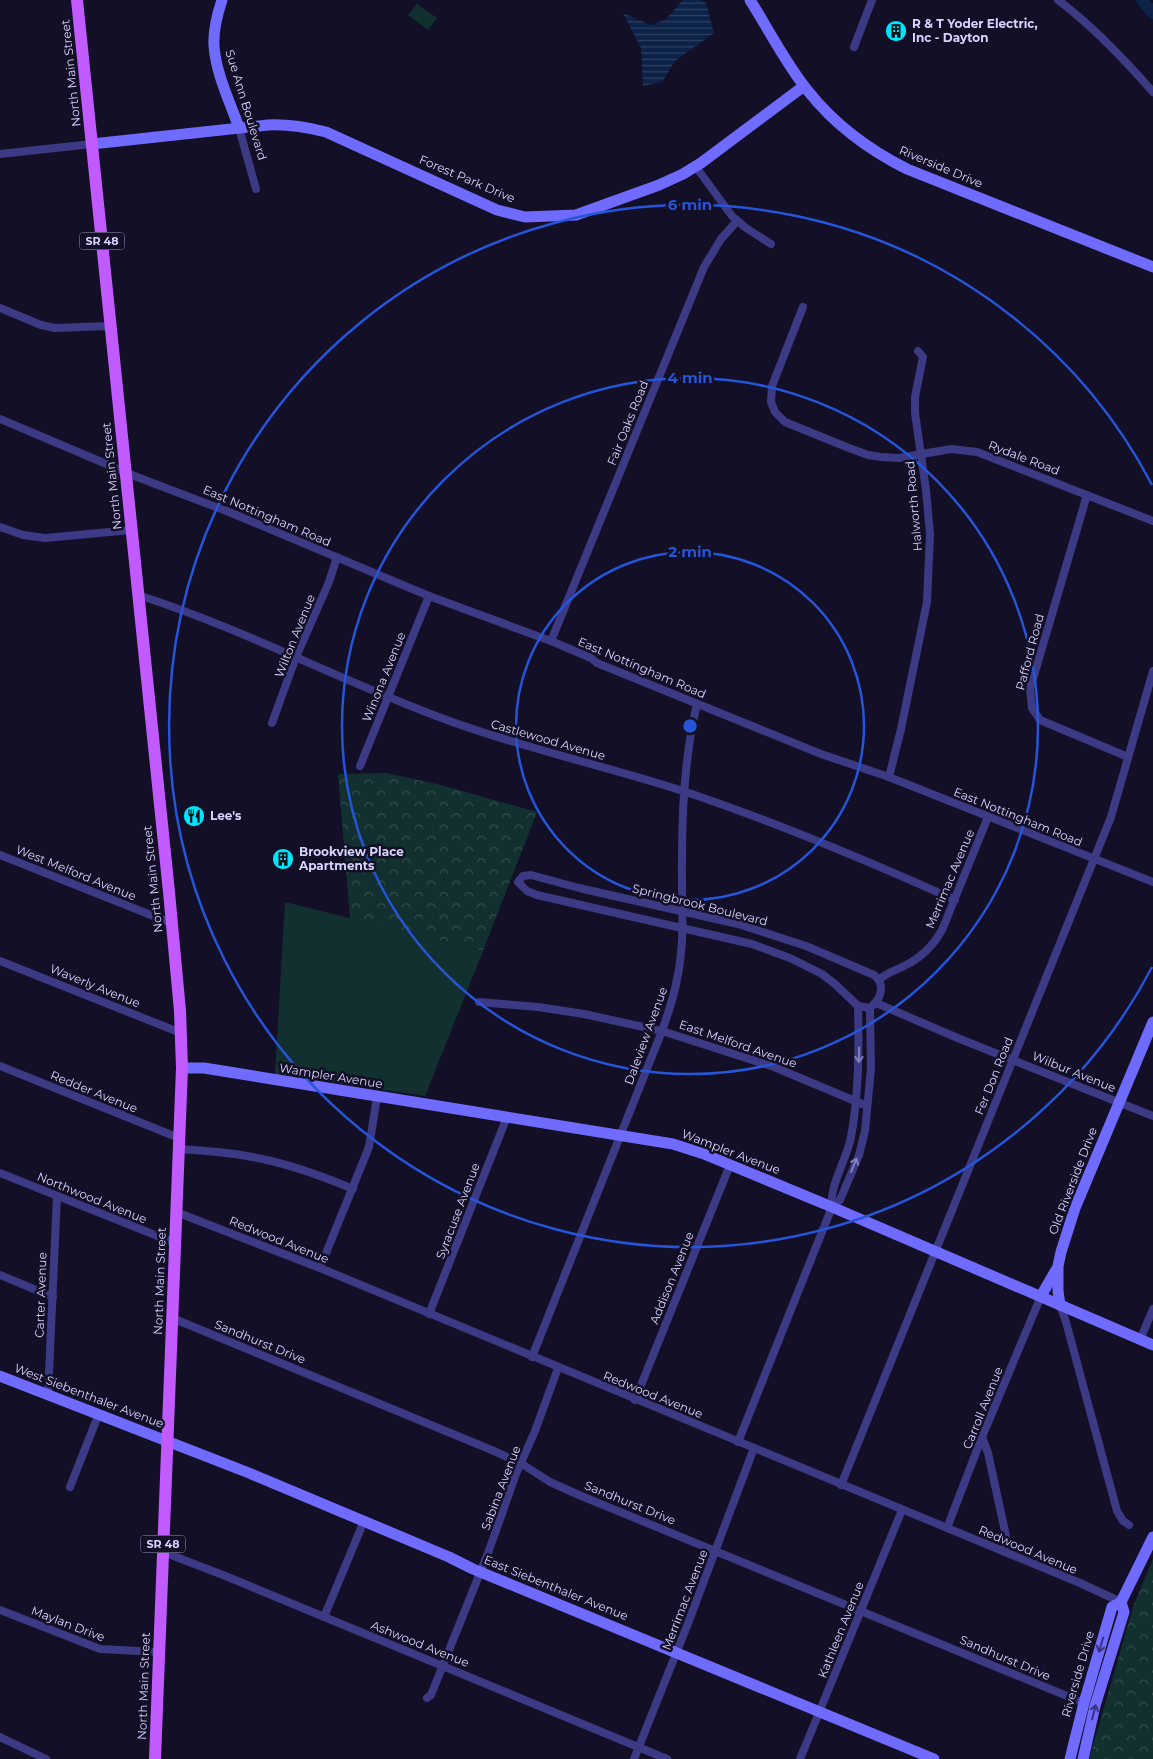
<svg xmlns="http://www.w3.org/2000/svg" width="1153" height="1759" font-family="Montserrat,sans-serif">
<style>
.grass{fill:#12302f}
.forest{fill:url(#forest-crowns)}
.water{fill:url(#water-rules)}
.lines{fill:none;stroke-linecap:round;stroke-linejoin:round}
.river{stroke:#0c2248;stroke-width:12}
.street{stroke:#3d3a85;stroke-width:8}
.secondary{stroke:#6f6bff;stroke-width:11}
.primary{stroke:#c25bff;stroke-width:12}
.oneway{stroke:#837fbc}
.oneway2{stroke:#38347d}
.ring{fill:none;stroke:#2655da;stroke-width:2.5}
.labels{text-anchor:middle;stroke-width:5;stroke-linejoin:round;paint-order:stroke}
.shield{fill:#130f26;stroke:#9e99be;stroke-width:1}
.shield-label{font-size:11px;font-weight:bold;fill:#d9d4ff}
.poi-label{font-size:12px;font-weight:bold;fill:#d9d4ff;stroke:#130f26;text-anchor:start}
.street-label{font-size:12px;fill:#d9d4ff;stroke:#130f26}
.centre{fill:#2655da;stroke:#130f26;stroke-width:2.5}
.ring-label{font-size:15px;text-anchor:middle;font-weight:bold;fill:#2655da;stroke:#130f26;stroke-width:5;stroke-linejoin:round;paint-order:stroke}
</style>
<defs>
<pattern id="forest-crowns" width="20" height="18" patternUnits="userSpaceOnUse" patternTransform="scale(1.25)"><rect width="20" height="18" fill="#12302f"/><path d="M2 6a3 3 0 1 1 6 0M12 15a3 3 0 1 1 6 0" fill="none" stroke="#344d4e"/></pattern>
<pattern id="water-rules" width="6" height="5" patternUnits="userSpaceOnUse" patternTransform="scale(1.25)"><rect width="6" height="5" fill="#0c2248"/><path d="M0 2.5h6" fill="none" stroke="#2f4163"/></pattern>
</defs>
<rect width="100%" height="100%" fill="#130f26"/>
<g class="grass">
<polygon points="417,4 437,18 428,30 408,15"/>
<polygon points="285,902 483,951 425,1096 275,1074"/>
</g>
<g class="forest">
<polygon points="386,773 441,785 537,812 483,951 350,918 338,774"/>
<polygon points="1153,1559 1153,1759 1089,1759 1134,1604"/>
</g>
<polygon class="water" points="683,0 700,0 706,3 714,33 675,61 662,82 643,86 641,48 623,13 651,25 666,19"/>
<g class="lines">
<polyline class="river" points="1142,0 1153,13"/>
<g class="street">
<path d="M1058 0C1093 26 1124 59 1153 92"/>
<polyline points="854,47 872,0"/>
<polyline points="239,128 256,189"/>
<polyline points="0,154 92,144"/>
<polyline points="696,167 732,216 746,228 771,244"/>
<polyline points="803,307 772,386 771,402 775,412 785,422 849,448 868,455 881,457 899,458 951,449 977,452 1153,521"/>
<polyline points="0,308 41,325 55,328 110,326"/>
<polyline points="0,419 137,477 229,512 429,596 551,641 591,658 597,663 821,754 889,777 1153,882"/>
<polyline points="1087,495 1030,689 1032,708 1040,720 1128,757"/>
<polyline points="0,527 23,535 45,538 131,530"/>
<path d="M138 595C244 629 343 682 447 720 525 749 607 766 686 792 778 823 866 860 955 900"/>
<polyline points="551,641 704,267 721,239 737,221"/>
<polyline points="272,723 296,657 329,582 337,557"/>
<polyline points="360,766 429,596"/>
<polyline points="889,777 901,729 927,602 930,534 926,490 915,413 915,397 923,357 918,351"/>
<polyline points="0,855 171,923"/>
<path d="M531 875 579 888 738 924 806 946 874 975C886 985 881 999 870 1008L858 1006 835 984 822 974 790 958 752 944 537 895 527 891 518 882 523 876Z"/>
<polyline points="0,961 181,1033"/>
<path d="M879 980C887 972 895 971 904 966 921 958 933 946 942 930L988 817"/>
<polyline points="479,1002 538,1007 584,1014 662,1031 774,1067 867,1106"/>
<polyline points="876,1003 960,1039 1153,1116"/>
<polyline points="0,1066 179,1138"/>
<path d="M179 1149C204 1151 228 1152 252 1157 287 1163 320 1175 353 1189"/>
<polyline points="0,1173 175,1243"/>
<path d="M832 1207C829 1186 847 1159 851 1137 859 1094 859 1050 858 1006"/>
<polyline points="176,1212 320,1268 1080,1583 1121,1602"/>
<polyline points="320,1268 369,1147 377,1097"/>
<polyline points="0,1275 53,1297"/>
<polyline points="1060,1305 1066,1322 1117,1511 1123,1521 1129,1525"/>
<polyline points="429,1314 507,1117"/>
<polyline points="172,1318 494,1451 522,1464 550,1482 579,1495 1084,1703"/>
<polyline points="1140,1340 1153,1309"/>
<path d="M532 1357 662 1031C668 1014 674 997 677 979 686 939 681 897 682 857 682 806 685 753 697 704"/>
<polyline points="48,1396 57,1196"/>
<polyline points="635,1400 730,1165"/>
<polyline points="982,1437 988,1453 1006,1536 1004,1552"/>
<polyline points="738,1442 832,1207 840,1200 859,1155 865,1131 871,1068 870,1008"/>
<polyline points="841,1485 1111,817 1153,671"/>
<polyline points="70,1487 98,1416"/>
<polyline points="947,1528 982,1437 1041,1296"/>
<polyline points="163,1552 223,1575 667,1759"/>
<polyline points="0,1610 100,1649 159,1652"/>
<polyline points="324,1617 364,1521"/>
<polyline points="427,1698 431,1695 488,1553 516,1474 535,1431 558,1368"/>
<polyline points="0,1737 46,1759"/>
<polyline points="634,1759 687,1626 754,1448"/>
<polyline points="800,1759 902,1510"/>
</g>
<g class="secondary">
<path d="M222 0C217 15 213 31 214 46 216 74 230 102 239 128"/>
<path d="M750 0C769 30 786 64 808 91 835 125 869 150 907 169L1153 267"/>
<path d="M92 144 268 125C288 124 306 127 326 132L497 210 525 217 576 215 659 185 683 174 701 163 804 86"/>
<polyline points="182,1068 204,1068 673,1144 704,1154 832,1207 1153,1345"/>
<polyline points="1041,1296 1056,1270"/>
<polyline points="1060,1305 1058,1291 1058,1266 1061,1252 1075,1208 1153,1022"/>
<polyline points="0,1376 249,1473 449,1557 473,1569 934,1759"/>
<polyline points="1070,1759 1084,1703 1112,1607 1121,1602 1153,1537"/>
<polyline points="1083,1759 1095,1706 1124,1612 1121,1602"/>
</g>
<polyline class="primary" points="77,0 169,892 180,1011 182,1068 155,1759"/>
</g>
<defs><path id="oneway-shaft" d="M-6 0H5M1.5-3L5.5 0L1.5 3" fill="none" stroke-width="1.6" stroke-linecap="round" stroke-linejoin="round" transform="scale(1.25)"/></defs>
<g class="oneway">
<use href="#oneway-shaft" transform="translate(859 1055) rotate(91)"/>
<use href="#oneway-shaft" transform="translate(854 1165) rotate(-68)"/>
</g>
<g class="oneway2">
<use href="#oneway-shaft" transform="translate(1101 1645) rotate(107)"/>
<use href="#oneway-shaft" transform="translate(1094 1712) rotate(-75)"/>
</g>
<g class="ring">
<circle cx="690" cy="726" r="174"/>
<circle cx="690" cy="726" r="348"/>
<path d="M1152 967A521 521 0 1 1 1152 485"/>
</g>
<defs>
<g id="building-disc" transform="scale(1.125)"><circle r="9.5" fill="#00e5ff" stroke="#130f26"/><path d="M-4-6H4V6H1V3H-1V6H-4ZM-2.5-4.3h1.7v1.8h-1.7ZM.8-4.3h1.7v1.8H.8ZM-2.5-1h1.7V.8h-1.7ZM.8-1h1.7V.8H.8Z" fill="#111"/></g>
<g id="restaurant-disc" transform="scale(1.125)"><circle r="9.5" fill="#00e5ff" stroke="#130f26"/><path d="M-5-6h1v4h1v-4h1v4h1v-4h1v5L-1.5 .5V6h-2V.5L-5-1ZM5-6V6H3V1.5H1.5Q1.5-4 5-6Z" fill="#111"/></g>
</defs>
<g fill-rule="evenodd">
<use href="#building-disc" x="896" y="31"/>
<use href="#restaurant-disc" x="194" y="816"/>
<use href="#building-disc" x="283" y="859"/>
</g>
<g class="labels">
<g class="shield">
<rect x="79.5" y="232.5" width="45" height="17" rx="4"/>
<rect x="140.5" y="1535.5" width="45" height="17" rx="4"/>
</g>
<g class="shield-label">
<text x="102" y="245">SR 48</text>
<text x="163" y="1548">SR 48</text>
</g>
<g class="poi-label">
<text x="912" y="28">R &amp; T Yoder Electric,<tspan x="912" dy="14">Inc - Dayton</tspan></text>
<text x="210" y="820">Lee's</text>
<text x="299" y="856">Brookview Place<tspan x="299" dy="14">Apartments</tspan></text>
</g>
<g class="street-label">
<text transform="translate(71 73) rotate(-96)" y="4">North Main Street</text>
<text transform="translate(246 105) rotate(73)" y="4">Sue Ann Boulevard</text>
<text transform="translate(941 167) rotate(23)" y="4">Riverside Drive</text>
<text transform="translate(467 179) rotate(23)" y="4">Forest Park Drive</text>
<text transform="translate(628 423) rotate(-68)" y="4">Fair Oaks Road</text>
<text transform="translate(1024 458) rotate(21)" y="4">Rydale Road</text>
<text transform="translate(112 476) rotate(-96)" y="4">North Main Street</text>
<text transform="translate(914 506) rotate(-95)" y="4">Halworth Road</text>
<text transform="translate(267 516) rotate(23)" y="4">East Nottingham Road</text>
<text transform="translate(295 636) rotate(-68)" y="4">Wilton Avenue</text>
<text transform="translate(1030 652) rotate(-75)" y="4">Pafford Road</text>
<text transform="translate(642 668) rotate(23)" y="4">East Nottingham Road</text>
<text transform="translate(384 677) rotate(-68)" y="4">Winona Avenue</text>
<text transform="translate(548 740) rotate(16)" y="4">Castlewood Avenue</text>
<text transform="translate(1018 817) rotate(22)" y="4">East Nottingham Road</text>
<text transform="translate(76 873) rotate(22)" y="4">West Melford Avenue</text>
<text transform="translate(153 879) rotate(-96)" y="4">North Main Street</text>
<text transform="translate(950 879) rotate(-67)" y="4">Merrimac Avenue</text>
<text transform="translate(700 905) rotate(14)" y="4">Springbrook Boulevard</text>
<text transform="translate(95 986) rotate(22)" y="4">Waverly Avenue</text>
<text transform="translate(646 1036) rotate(-70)" y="4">Daleview Avenue</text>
<text transform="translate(738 1044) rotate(19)" y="4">East Melford Avenue</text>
<text transform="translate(1074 1072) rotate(22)" y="4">Wilbur Avenue</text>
<text transform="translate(331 1076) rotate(9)" y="4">Wampler Avenue</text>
<text transform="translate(994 1076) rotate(-68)" y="4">Fer Don Road</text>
<text transform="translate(94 1092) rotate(22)" y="4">Redder Avenue</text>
<text transform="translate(731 1152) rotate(21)" y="4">Wampler Avenue</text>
<text transform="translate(1073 1181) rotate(-69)" y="4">Old Riverside Drive</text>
<text transform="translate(92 1198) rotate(22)" y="4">Northwood Avenue</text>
<text transform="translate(458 1211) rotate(-69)" y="4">Syracuse Avenue</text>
<text transform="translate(279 1240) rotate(22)" y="4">Redwood Avenue</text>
<text transform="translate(672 1278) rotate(-68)" y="4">Addison Avenue</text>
<text transform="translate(160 1281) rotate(-88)" y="4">North Main Street</text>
<text transform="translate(41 1295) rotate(-88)" y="4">Carter Avenue</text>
<text transform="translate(260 1342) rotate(22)" y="4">Sandhurst Drive</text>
<text transform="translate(653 1395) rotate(22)" y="4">Redwood Avenue</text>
<text transform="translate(89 1396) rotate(21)" y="4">West Siebenthaler Avenue</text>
<text transform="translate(983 1408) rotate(-68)" y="4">Carroll Avenue</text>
<text transform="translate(501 1488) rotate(-69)" y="4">Sabina Avenue</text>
<text transform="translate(630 1503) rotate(22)" y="4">Sandhurst Drive</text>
<text transform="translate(1028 1550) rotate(23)" y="4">Redwood Avenue</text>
<text transform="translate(556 1588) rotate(22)" y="4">East Siebenthaler Avenue</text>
<text transform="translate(685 1600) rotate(-69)" y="4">Merrimac Avenue</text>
<text transform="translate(68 1624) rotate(21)" y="4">Maylan Drive</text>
<text transform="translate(841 1630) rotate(-68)" y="4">Kathleen Avenue</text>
<text transform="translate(420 1644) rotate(22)" y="4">Ashwood Avenue</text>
<text transform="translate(1005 1658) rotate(23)" y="4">Sandhurst Drive</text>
<text transform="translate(1078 1674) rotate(-74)" y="4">Riverside Drive</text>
<text transform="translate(144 1686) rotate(-88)" y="4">North Main Street</text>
</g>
</g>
<circle cx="690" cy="726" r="8" class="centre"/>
<g class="ring-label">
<text x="690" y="210">6 min</text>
<text x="690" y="383">4 min</text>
<text x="690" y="557">2 min</text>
</g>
</svg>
